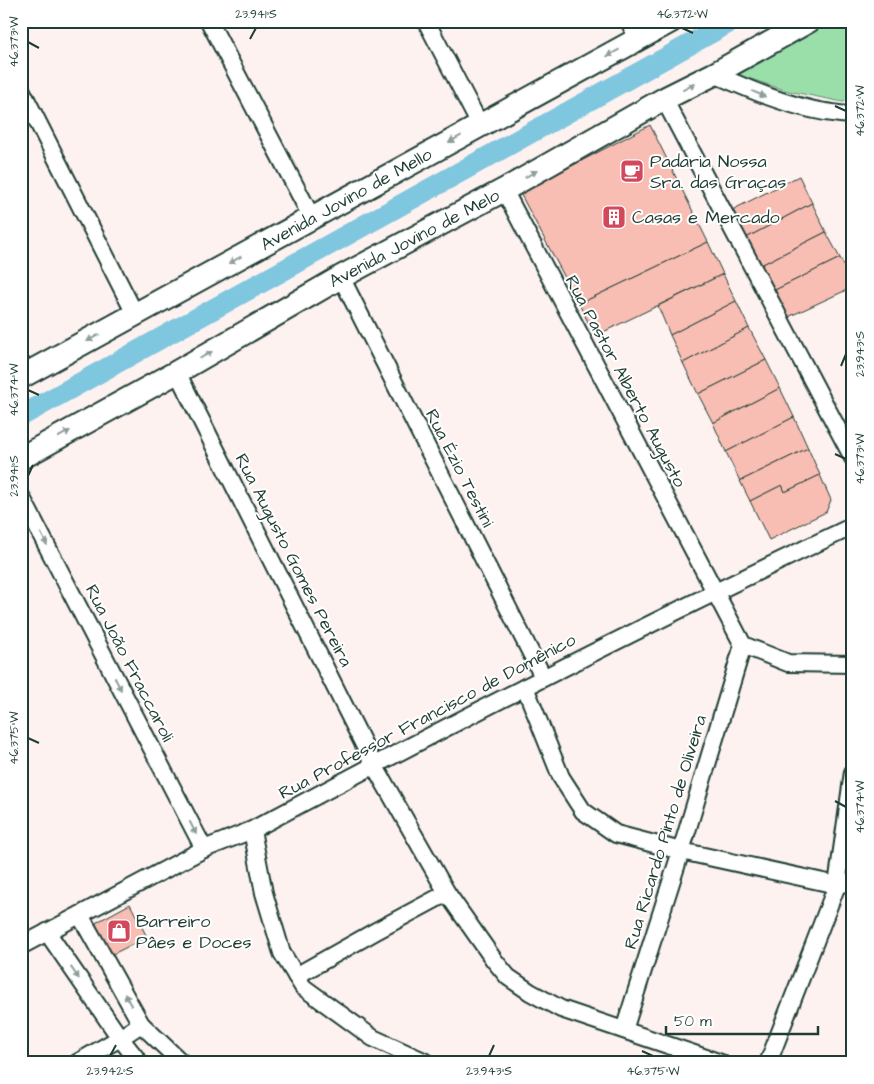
<svg xmlns="http://www.w3.org/2000/svg" width="874" height="1084" font-family="'Architects Daughter',sans-serif">
<style>
.green{fill:#9adeaa;stroke:#5c8e6f}
.lines{fill:none;stroke-linecap:round;stroke-linejoin:round}
.canal{stroke:#7fc6df;stroke-width:21}
.building{fill:#f9beb3;stroke:#1f3d34}
.minor-casing{stroke:#1f3d34;stroke-width:20}
.secondary-casing{stroke:#1f3d34;stroke-width:26}
.minor{stroke:#fff;stroke-width:16}
.secondary{stroke:#fff;stroke-width:22}
.oneway{fill:#8f9e9a}
.ticks{fill:none;stroke:#1f3d34;stroke-width:2}
.labels{text-anchor:middle;stroke-width:4;stroke-linejoin:round;paint-order:stroke}
.poi-label{font-size:18px;fill:#1f3d34;stroke:#fff;text-anchor:start}
.street-label{font-size:18px;fill:#1f3d34;stroke:#fff}
.neatline{fill:none;stroke:#1f3d34;stroke-width:2}
.ticks-label{font-size:12px;text-anchor:middle;fill:#1f3d34}
</style>
<rect width="100%" height="100%" fill="#fef2f0"/>
<filter id="ink" filterUnits="userSpaceOnUse"><feTurbulence type="fractalNoise" baseFrequency=".02" numOctaves="2"/><feDisplacementMap in="SourceGraphic" scale="10" xChannelSelector="R" yChannelSelector="G"/><feConvolveMatrix kernelMatrix="1 2 1 2 8 2 1 2 1" color-interpolation-filters="sRGB"/></filter>
<g filter="url(#ink)">
<polygon class="green" points="834,21 853,21 853,100 843,102 788,91 735,74"/>
<g class="lines">
<polyline class="canal" points="21,416 732,21"/>
</g>
<g class="building">
<polygon points="650,125 708,242 579,304 520,193"/>
<polygon points="799,176 812,203 746,238 732,210"/>
<polygon points="812,203 826,232 761,265 746,238"/>
<polygon points="826,232 840,258 773,291 761,265"/>
<polygon points="708,242 723,274 595,336 579,304"/>
<polygon points="840,258 853,282 853,287 786,318 773,291"/>
<polygon points="723,274 736,301 670,335 658,306"/>
<polygon points="736,301 749,328 683,363 670,335"/>
<polygon points="749,328 766,360 698,394 683,363"/>
<polygon points="766,360 780,388 713,423 698,394"/>
<polygon points="780,388 794,417 726,452 713,423"/>
<polygon points="794,417 808,448 740,481 726,452"/>
<polygon points="808,448 820,475 785,492 782,485 750,501 740,481"/>
<polygon points="820,475 831,500 826,512 769,540 750,501 782,485 785,492"/>
<polygon points="130,904 147,937 107,957 94,927 97,922"/>
</g>
<g class="lines">
<g class="minor-casing">
<g id="minor">
<polyline points="209,21 312,218"/>
<polyline points="426,21 480,125"/>
<polyline points="629,21 638,40"/>
<path d="M714 74C751 90 785 105 825 112 835 113 843 115 853 115"/>
<polyline points="21,89 135,314"/>
<polyline points="664,99 853,458"/>
<polyline points="504,190 743,645 788,663 853,664"/>
<polyline points="341,277 543,677"/>
<polyline points="177,372 374,765 447,893 494,960 508,977 530,992 561,1009 721,1063"/>
<polyline points="21,496 204,849"/>
<polyline points="525,687 561,777 583,811 616,834 681,851 837,885 853,881"/>
<polyline points="252,830 264,893 282,953 303,987 373,1038 428,1063"/>
<polyline points="80,915 141,1024 182,1063"/>
<polyline points="47,932 120,1038 140,1063"/>
<path d="M21 946 204 849 252 830C450 724 649 622 853 526"/>
<polyline points="296,976 376,931 447,893"/>
<polyline points="624,1030 681,851 743,645"/>
<polyline points="77,1063 120,1038 141,1024"/>
<polyline points="768,1063 837,885 853,772"/>
</g>
</g>
<g class="secondary-casing">
<g id="secondary">
<polyline points="21,377 671,21"/>
<polyline points="21,458 177,372 341,277 504,190 664,99 714,74 809,21"/>
</g>
</g>
<use href="#minor" class="minor"/>
<use href="#secondary" class="secondary"/>
</g>
<defs><path id="oneway-solid" d="M-6-.8H1V-3.2L6.5 0L1 3.2V.8H-6Z" transform="scale(1.25)"/></defs>
<g class="oneway">
<use href="#oneway-solid" transform="translate(613 53) rotate(151)"/>
<use href="#oneway-solid" transform="translate(689 87) rotate(-26)"/>
<use href="#oneway-solid" transform="translate(759 94) rotate(23)"/>
<use href="#oneway-solid" transform="translate(455 139) rotate(151)"/>
<use href="#oneway-solid" transform="translate(531 174) rotate(-30)"/>
<use href="#oneway-solid" transform="translate(235 260) rotate(151)"/>
<use href="#oneway-solid" transform="translate(93 338) rotate(151)"/>
<use href="#oneway-solid" transform="translate(206 355) rotate(-30)"/>
<use href="#oneway-solid" transform="translate(64 434) rotate(-29)"/>
<use href="#oneway-solid" transform="translate(44 539) rotate(63)"/>
<use href="#oneway-solid" transform="translate(118 684) rotate(63)"/>
<use href="#oneway-solid" transform="translate(193 828) rotate(63)"/>
<use href="#oneway-solid" transform="translate(75 973) rotate(55)"/>
<use href="#oneway-solid" transform="translate(128 1000) rotate(-119)"/>
</g>
</g>
<path class="ticks" d="M682 28 693 33M250 39 256 28M28 42 39 48M835 106 846 111M841 366 846 354M28 390 39 395M835 454 846 459M28 476 33 465M28 738 39 743M835 801 846 807M642 1051 653 1056M110 1056 116 1045M489 1056 494 1045"/>
<defs>
<g id="cafe-square" transform="scale(1.25)"><rect x="-9" y="-9" width="18" height="18" rx="4" fill="#d1495b" stroke="#fff"/><path d="M-5.5-4.5H6V0H3Q3 3.5 0 3.5H-2.5Q-5.5 3.5-5.5 0ZM3-3.2v2h1.7v-2ZM-6 4.5H4V6H-6Z" fill="#fff"/></g>
<g id="building-square" transform="scale(1.25)"><rect x="-9" y="-9" width="18" height="18" rx="4" fill="#d1495b" stroke="#fff"/><path d="M-4-6H4V6H1V3H-1V6H-4ZM-2.5-4.3h1.7v1.8h-1.7ZM.8-4.3h1.7v1.8H.8ZM-2.5-1h1.7V.8h-1.7ZM.8-1h1.7V.8H.8Z" fill="#fff"/></g>
<g id="shop-square" transform="scale(1.25)"><rect x="-9" y="-9" width="18" height="18" rx="4" fill="#d1495b" stroke="#fff"/><path d="M-5-2.5h2.3a2.7 3.5 0 0 1 5.4 0H5L5.5 6h-11ZM-1.5-2.5h3a1.5 2.3 0 0 0-3 0Z" fill="#fff"/></g>
</defs>
<g fill-rule="evenodd">
<use href="#cafe-square" x="632" y="171"/>
<use href="#building-square" x="614" y="217"/>
<use href="#shop-square" x="119" y="931"/>
</g>
<g class="labels">
<g class="poi-label">
<text x="650" y="167">Padaria Nossa<tspan x="650" dy="21">Sra. das Graças</tspan></text>
<text x="632" y="223">Casas e Mercado</text>
<text x="136" y="927">Barreiro<tspan x="136" dy="21">Pâes e Doces</tspan></text>
</g>
<g class="street-label">
<text transform="translate(346 199) rotate(-29)" y="6">Avenida Jovino de Mello</text>
<text transform="translate(414 238) rotate(-28)" y="6">Avenida Jovino de Melo</text>
<text transform="translate(626 381) rotate(62)" y="6">Rua Pastor Alberto Augusto</text>
<text transform="translate(460 468) rotate(63)" y="6">Rua Ézio Testini</text>
<text transform="translate(294 560) rotate(63)" y="6">Rua Augusto Gomes Pereira</text>
<text transform="translate(130 663) rotate(63)" y="6">Rua João Fraccaroli</text>
<text transform="translate(427 716) rotate(-28)" y="6">Rua Professor Francisco de Domênico</text>
<text transform="translate(665 832) rotate(-73)" y="6">Rua Ricardo Pinto de Oliveira</text>
</g>
</g>
<rect width="874" height="1084" fill="none" stroke="#fff" stroke-width="55"/>
<path d="M666 1026v8h152v-8" fill="none" stroke="#1f3d34" stroke-width="2.5"/>
<text x="674" y="1026" font-size="15" fill="#1f3d34" stroke="#ffffff" stroke-width="4" paint-order="stroke">50 m</text>
<rect x="28" y="28" width="818" height="1028" class="neatline"/>
<g class="ticks-label">
<text x="256" y="18">23.941°S</text>
<text x="682" y="18">46.372°W</text>
<text transform="translate(14 42) rotate(-90)" y="4">46.373°W</text>
<text transform="translate(860 111) rotate(-90)" y="4">46.372°W</text>
<text transform="translate(860 354) rotate(-90)" y="4">23.943°S</text>
<text transform="translate(14 390) rotate(-90)" y="4">46.374°W</text>
<text transform="translate(860 459) rotate(-90)" y="4">46.373°W</text>
<text transform="translate(14 476) rotate(-90)" y="4">23.941°S</text>
<text transform="translate(14 738) rotate(-90)" y="4">46.375°W</text>
<text transform="translate(860 807) rotate(-90)" y="4">46.374°W</text>
<text x="110" y="1075">23.942°S</text>
<text x="489" y="1075">23.943°S</text>
<text x="653" y="1075">46.375°W</text>
</g>
</svg>
